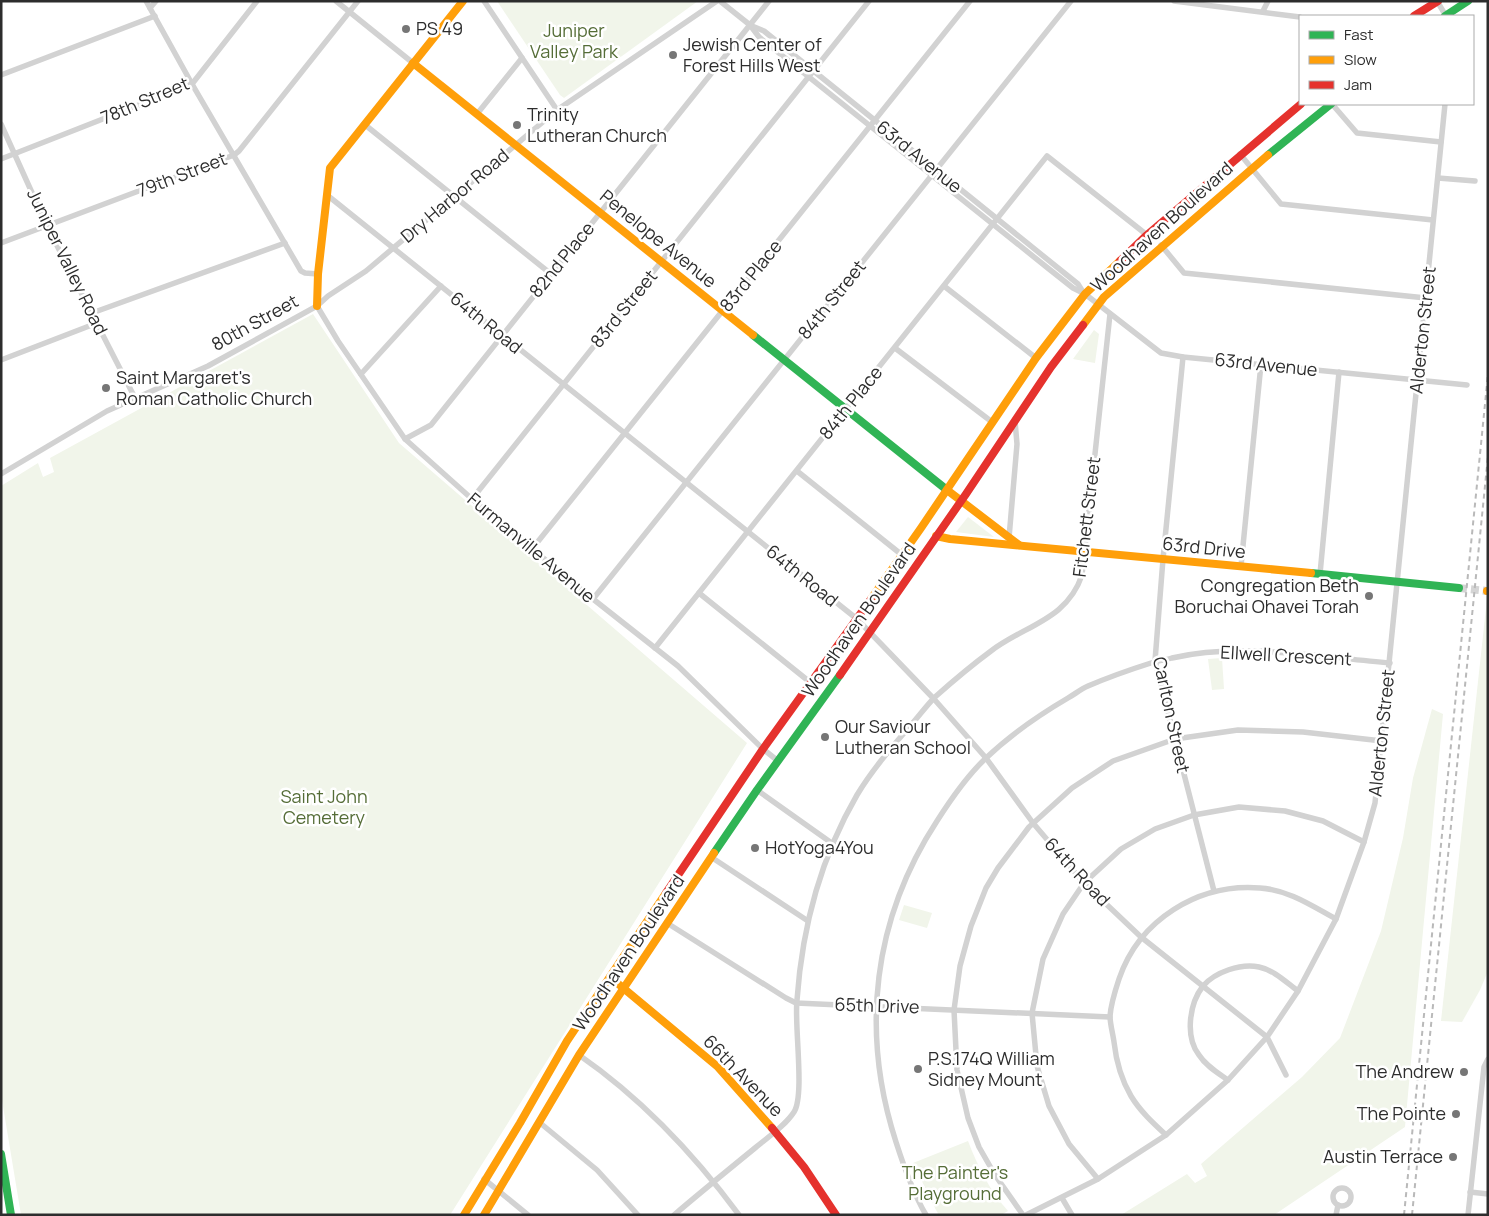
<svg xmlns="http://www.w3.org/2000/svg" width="1489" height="1216" font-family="Manrope,sans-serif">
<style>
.green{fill:#f1f5ea}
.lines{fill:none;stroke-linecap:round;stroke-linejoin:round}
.secondary-tunnel{stroke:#d5d5d5;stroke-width:8;stroke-dasharray:8 4;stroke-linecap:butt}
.street{stroke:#d2d2d2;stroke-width:5.5}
.fast{stroke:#30b455;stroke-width:8}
.slow{stroke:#ff9f0a;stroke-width:8}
.jam{stroke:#e5322d;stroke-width:8}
.rail{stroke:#b9b9b9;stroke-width:2;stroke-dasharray:5 4;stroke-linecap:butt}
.poi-dot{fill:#767676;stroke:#fff;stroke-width:2}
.labels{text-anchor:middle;stroke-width:5;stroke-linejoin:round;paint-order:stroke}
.poi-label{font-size:18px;fill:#2d2d2d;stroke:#fff;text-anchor:start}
.park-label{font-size:18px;fill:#556d37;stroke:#fff}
.street-label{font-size:18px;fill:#2d2d2d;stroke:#fff}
</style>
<rect width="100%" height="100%" fill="#fff"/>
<g class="green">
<polygon points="497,1 698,1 564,98 560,95"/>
<polygon points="313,314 399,443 747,743 450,1215 21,1215 1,1094 1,486 38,463 43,477 54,472 50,458"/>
<polygon points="1094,330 1099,334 1095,363 1073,359"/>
<polygon points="968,517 994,537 956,532"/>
<polygon points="1487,599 1488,971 1480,990 1462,1022 1441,1021"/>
<polygon points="1222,658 1224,689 1212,690 1208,659"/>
<polygon points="1432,709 1443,714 1405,1127 1274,1215 1121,1215 1187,1174 1195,1183 1207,1176 1201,1164 1302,1077 1340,1038 1381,931 1403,838 1413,778"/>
<polygon points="904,905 932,913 927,928 899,920"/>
<path d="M968 1141C978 1167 990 1191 1008 1211L1001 1215H939L936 1210 913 1163Z"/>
</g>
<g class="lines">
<polyline class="secondary-tunnel" points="1459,588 1487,591"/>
<g class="street">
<polyline points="146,1 192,84 301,271 305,273 318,274"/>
<polyline points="336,1 413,63"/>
<polyline points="484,1 557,110"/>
<polyline points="720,1 750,25 759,37 1049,269 1073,288 1085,294 1161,353 1183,357 1467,385"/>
<polyline points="1174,1 1300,17"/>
<polyline points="1437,1 1446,16"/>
<polyline points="150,8 156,1"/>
<polyline points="1263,11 1268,1"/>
<polyline points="752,26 764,31 1078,284 1083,292"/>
<polyline points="1,75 155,16"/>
<polyline points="1332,104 1357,133 1441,142"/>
<polyline points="477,114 522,58"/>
<polyline points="1,124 47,226 135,398"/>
<polyline points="364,124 551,274"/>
<polyline points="1240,154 1281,204 1433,220"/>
<polyline points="1,159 192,84 257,1"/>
<polyline points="1438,178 1475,181"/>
<polyline points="327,195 857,619 934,699 986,758 1033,823 1084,883 1141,937 1267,1037 1286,1075"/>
<polyline points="1,243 234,155 239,151 358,1"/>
<polyline points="1161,245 1184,273 1426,298"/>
<polyline points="944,286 1036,358"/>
<polyline points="317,306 338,341 405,439 472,499 593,599 678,666 763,749 778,761"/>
<polyline points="92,313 285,243"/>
<polyline points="895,348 992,422"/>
<polyline points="1183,357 1163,559 1155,661 1214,891"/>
<polyline points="1,360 97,323"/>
<polyline points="361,374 441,286"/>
<polyline points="405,439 431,425 769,1"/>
<polyline points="797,471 902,555"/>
<polyline points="1,474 107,411 208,366 317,306 328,296 366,271 557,110 717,1"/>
<polyline points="472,499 869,1"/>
<polyline points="1009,538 1017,444 1015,421"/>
<polyline points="532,549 970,1"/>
<polyline points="1241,566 1261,364"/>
<polyline points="1320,574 1339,372"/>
<polyline points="699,593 811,683"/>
<polyline points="593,599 1071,1"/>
<polyline points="655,648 1047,156 1147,235"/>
<polyline points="757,790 833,844"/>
<polyline points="711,857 808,921"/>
<polyline points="667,923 786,998 796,1003 1110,1017"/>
<path d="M579 1055C641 1098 694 1154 739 1215"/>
<path d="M1228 1080C1218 1073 1206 1066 1199 1055 1185 1037 1189 1004 1203 986 1215 972 1241 963 1259 967 1274 970 1287 983 1298 991"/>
<polyline points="539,1122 597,1170 638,1215"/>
<path d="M1166 1135C1153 1123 1140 1111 1131 1096 1121 1079 1116 1060 1114 1042 1113 1034 1110 1024 1110 1016 1111 1003 1115 991 1119 979 1139 920 1198 883 1260 888 1289 890 1312 906 1336 919"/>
<polyline points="484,1179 528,1215"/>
<polyline points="1098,1179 1069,1144 1049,1106 1037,1066 1032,1013 1043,959 1063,914 1084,883 1121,849 1155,829 1194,815 1239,807 1285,811 1323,821 1364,842"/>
<circle cx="1342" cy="1197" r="9"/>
<polyline points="1470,1192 1488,1194"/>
<polyline points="1062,1198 1072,1215"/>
<path d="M674 1215C701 1192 728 1170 755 1148 768 1137 785 1126 794 1112 805 1095 794 1024 797 1000 802 929 821 857 857 795 872 770 892 747 911 725 919 716 927 705 935 697 953 681 972 665 991 651 1025 625 1067 620 1082 575L1110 314"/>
<path d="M926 1215C913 1193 904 1167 896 1142 860 1031 873 919 937 821 951 799 966 777 985 759 1010 735 1039 715 1068 698 1075 694 1081 689 1088 686 1109 677 1132 669 1154 662 1159 660 1166 660 1172 658 1243 642 1318 657 1390 663"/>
<polyline points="1023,1215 995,1175 979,1147 968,1118 957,1070 954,1010 960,966 971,926 986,888 998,868 1029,827 1072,788 1113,761 1175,739 1238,730 1303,732 1382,741"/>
<polyline points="1026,1215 1098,1179 1166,1135 1228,1080 1267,1037 1298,991 1336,919 1364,842 1375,803 1445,104"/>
<polyline points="1336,1215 1338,1205"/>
<polyline points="1468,1215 1484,1067 1488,1059"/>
</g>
<g class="fast">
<polyline points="1445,16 1468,1"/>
<polyline points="1268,155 1331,104"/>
<polyline points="753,335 947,490"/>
<polyline points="1311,573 1459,588"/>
<polyline points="714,853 757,790 840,675"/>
<polyline points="1,1154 11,1215"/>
</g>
<g class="slow">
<polyline points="413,63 753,335"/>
<polyline points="317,306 318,274 330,168 463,1"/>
<polyline points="1083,325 1104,297 1268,155"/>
<polyline points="947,490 1019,545"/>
<polyline points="936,536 950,539 1311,573"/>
<polyline points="1487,591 1488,591"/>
<polyline points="871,599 921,528 1036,358 1085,294 1120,261"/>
<polyline points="610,977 718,1067 772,1128"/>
<polyline points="464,1215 520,1123 567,1041 666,893"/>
<polyline points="484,1215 579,1055 714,853"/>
</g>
<g class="jam">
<polyline points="1414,16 1438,1"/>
<polyline points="1120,261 1147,235 1301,104"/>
<polyline points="840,675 966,494 1051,367 1083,325"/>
<polyline points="666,893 763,749 871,599"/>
<polyline points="772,1128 804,1167 836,1215"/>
</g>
<g class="rail">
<polyline points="1404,1215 1488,374"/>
<polyline points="1412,1215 1488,456"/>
</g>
</g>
<g class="poi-dot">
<circle cx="406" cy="29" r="5"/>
<circle cx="673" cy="55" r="5"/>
<circle cx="517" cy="125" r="5"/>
<circle cx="106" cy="388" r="5"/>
<circle cx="1369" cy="596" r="5"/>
<circle cx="825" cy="737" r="5"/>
<circle cx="755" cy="848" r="5"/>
<circle cx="918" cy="1069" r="5"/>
<circle cx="1464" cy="1072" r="5"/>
<circle cx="1456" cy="1114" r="5"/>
<circle cx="1453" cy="1157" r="5"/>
</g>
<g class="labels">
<g class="poi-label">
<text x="416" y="35">PS 49</text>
<text x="683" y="51">Jewish Center of<tspan x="683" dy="21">Forest Hills West</tspan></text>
<text x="527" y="121">Trinity<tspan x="527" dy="21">Lutheran Church</tspan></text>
<text x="116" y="384">Saint Margaret's<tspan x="116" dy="21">Roman Catholic Church</tspan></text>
<text x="1359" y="592" text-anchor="end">Congregation Beth<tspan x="1359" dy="21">Boruchai Ohavei Torah</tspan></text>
<text x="835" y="733">Our Saviour<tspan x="835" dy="21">Lutheran School</tspan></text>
<text x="765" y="854">HotYoga4You</text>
<text x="928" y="1065">P.S.174Q William<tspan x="928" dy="21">Sidney Mount</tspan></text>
<text x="1454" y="1078" text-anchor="end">The Andrew</text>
<text x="1446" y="1120" text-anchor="end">The Pointe</text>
<text x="1443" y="1163" text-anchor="end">Austin Terrace</text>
</g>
<g class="park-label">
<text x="574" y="37">Juniper<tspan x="574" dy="21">Valley Park</tspan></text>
<text x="324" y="803">Saint John<tspan x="324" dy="21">Cemetery</tspan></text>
<text x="955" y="1179">The Painter's<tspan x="955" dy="21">Playground</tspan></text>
</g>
<g class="street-label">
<text transform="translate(145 101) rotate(-23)" y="6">78th Street</text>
<text transform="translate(919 157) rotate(39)" y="6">63rd Avenue</text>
<text transform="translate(182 175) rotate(-21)" y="6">79th Street</text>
<text transform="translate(455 196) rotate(-40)" y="6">Dry Harbor Road</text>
<text transform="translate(1162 227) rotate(-42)" y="6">Woodhaven Boulevard</text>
<text transform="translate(658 239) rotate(39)" y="6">Penelope Avenue</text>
<text transform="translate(562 260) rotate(-51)" y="6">82nd Place</text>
<text transform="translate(67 262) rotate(64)" y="6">Juniper Valley Road</text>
<text transform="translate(751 276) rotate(-51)" y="6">83rd Place</text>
<text transform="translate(832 300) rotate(-51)" y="6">84th Street</text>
<text transform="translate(624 309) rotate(-51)" y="6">83rd Street</text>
<text transform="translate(255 323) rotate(-29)" y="6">80th Street</text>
<text transform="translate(486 323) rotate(39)" y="6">64th Road</text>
<text transform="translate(1423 330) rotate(-84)" y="6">Alderton Street</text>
<text transform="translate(1266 365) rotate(6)" y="6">63rd Avenue</text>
<text transform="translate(851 403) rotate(-51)" y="6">84th Place</text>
<text transform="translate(1087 517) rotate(-83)" y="6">Fitchett Street</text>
<text transform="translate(531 548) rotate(40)" y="6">Furmanville Avenue</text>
<text transform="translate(1204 548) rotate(6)" y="6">63rd Drive</text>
<text transform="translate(802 576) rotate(39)" y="6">64th Road</text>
<text transform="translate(859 620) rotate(-55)" y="6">Woodhaven Boulevard</text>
<text transform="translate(1286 656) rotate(3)" y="6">Ellwell Crescent</text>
<text transform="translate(1171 715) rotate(78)" y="6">Carlton Street</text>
<text transform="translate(1382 733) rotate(-84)" y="6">Alderton Street</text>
<text transform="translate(1077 872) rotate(47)" y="6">64th Road</text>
<text transform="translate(629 953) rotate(-56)" y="6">Woodhaven Boulevard</text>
<text transform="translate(877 1006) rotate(2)" y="6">65th Drive</text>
<text transform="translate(743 1076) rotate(46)" y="6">66th Avenue</text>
</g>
</g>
<rect width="1489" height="1216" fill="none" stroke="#2d2d2d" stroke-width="5"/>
<rect x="1299" y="15" width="175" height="90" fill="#ffffff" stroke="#ababab"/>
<rect x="1309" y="31" width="25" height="8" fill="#30b455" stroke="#ababab"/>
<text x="1344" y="40" font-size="15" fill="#2d2d2d">Fast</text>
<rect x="1309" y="56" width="25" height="8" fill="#ff9f0a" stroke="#ababab"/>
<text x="1344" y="65" font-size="15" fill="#2d2d2d">Slow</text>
<rect x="1309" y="81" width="25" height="8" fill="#e5322d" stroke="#ababab"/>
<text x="1344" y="90" font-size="15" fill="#2d2d2d">Jam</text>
</svg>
